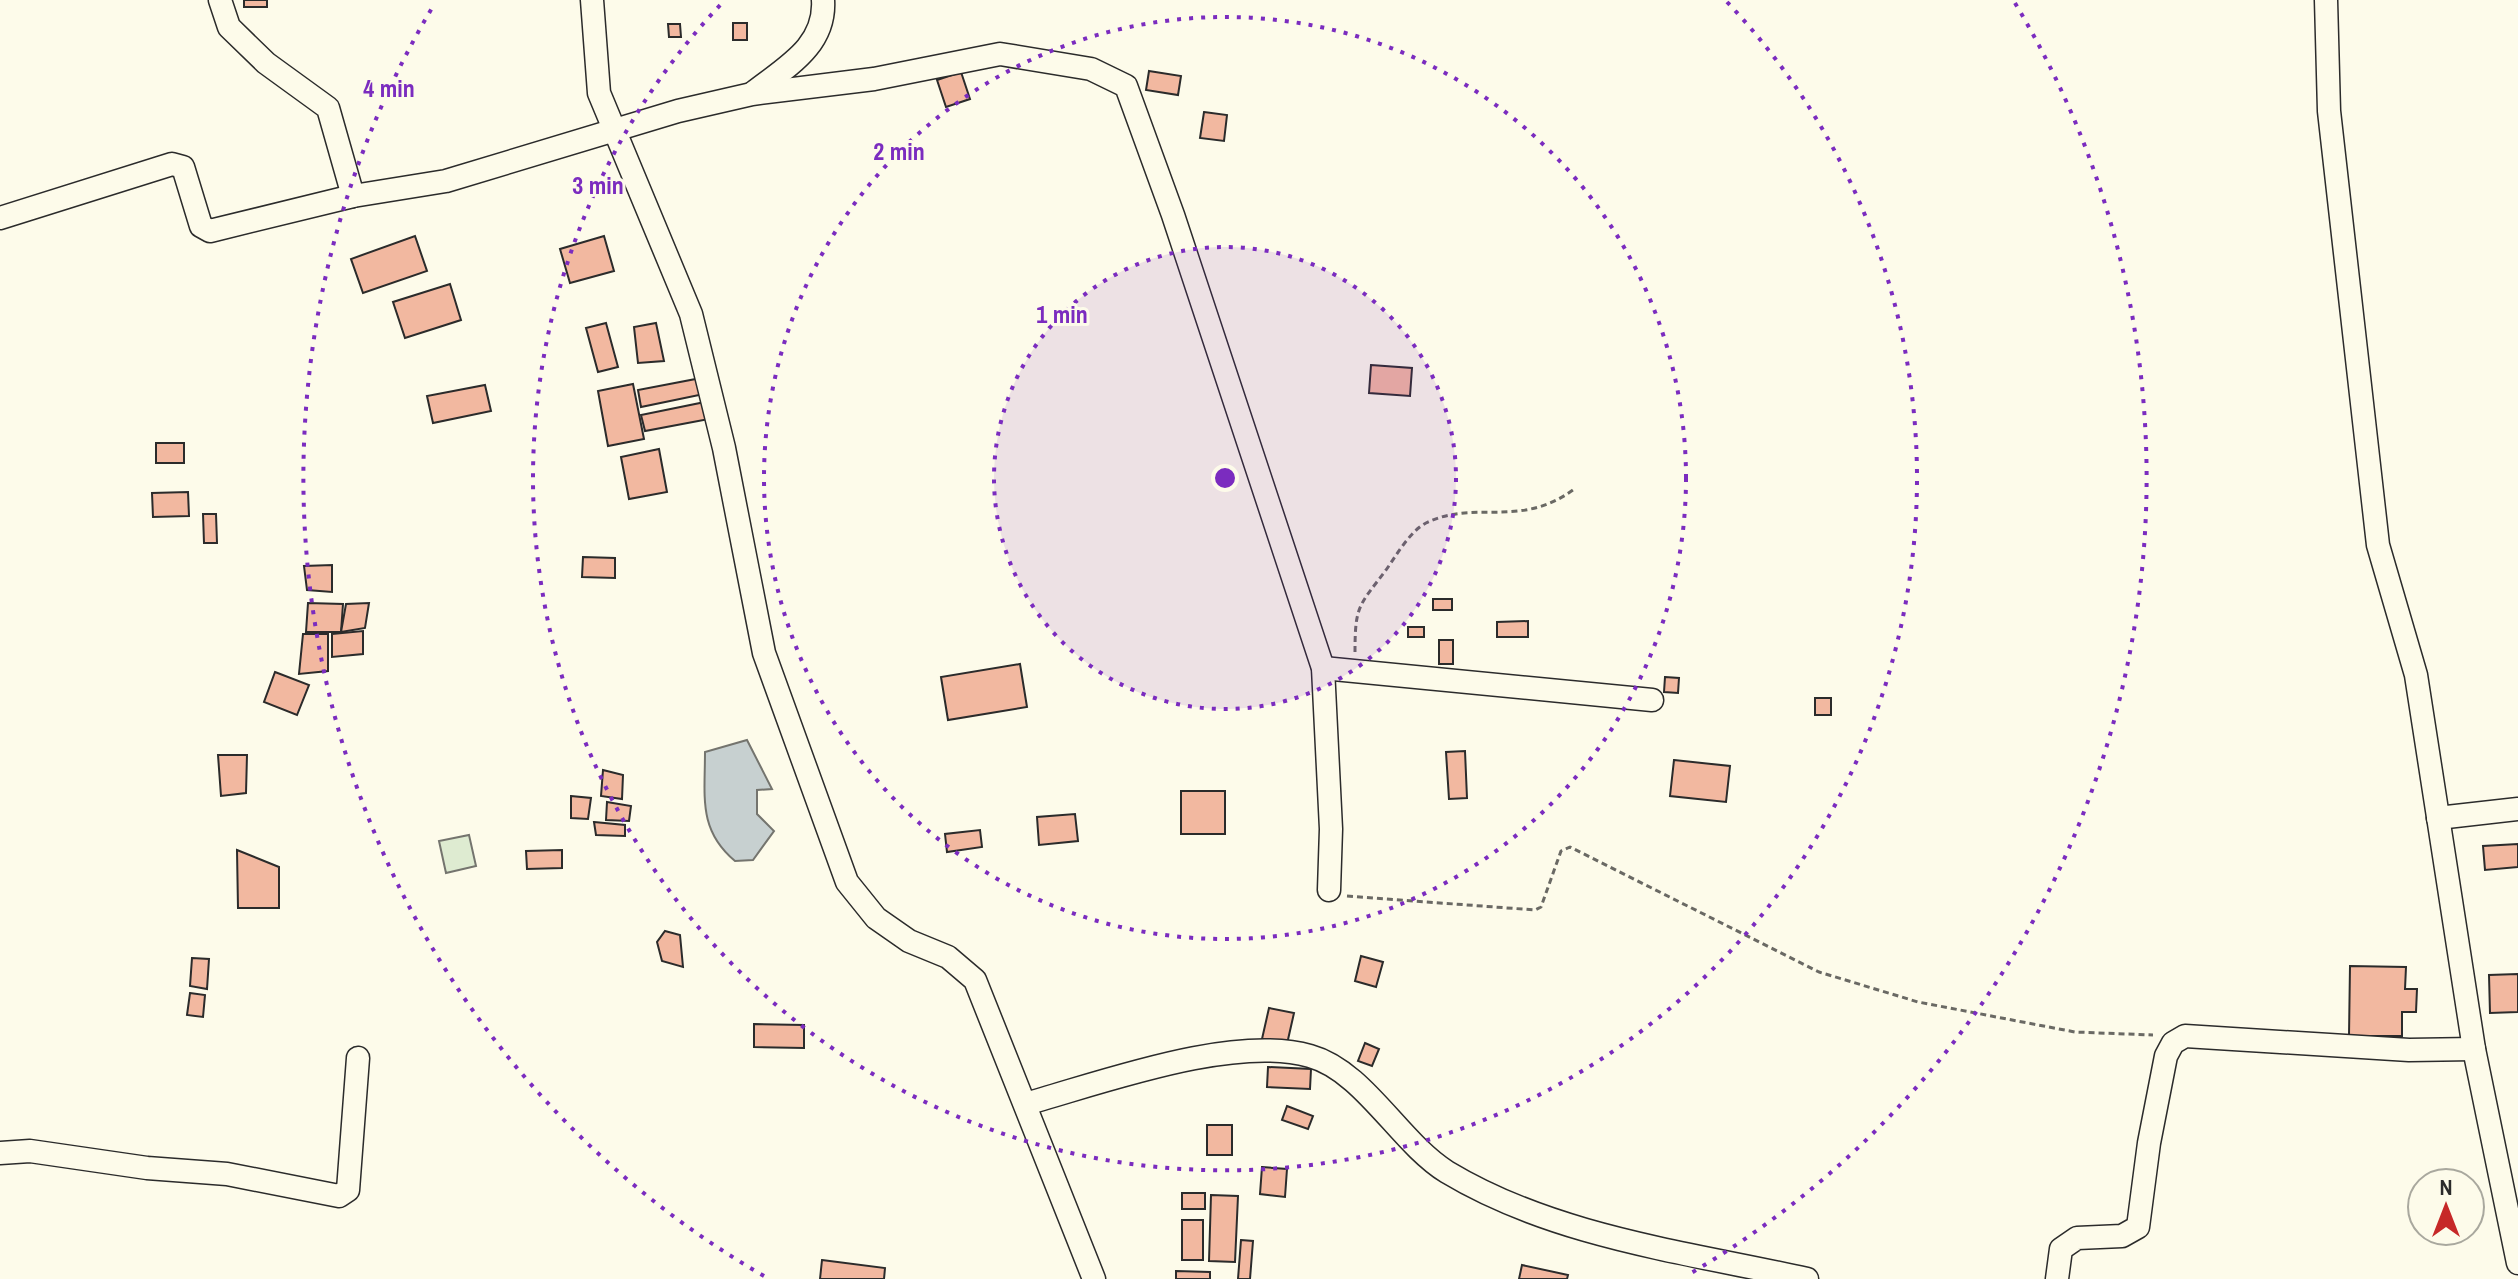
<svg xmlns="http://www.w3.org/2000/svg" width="2518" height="1279" font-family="'Archivo Narrow',sans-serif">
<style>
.green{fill:#deebd1;stroke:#74746e;stroke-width:2}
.water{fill:#c7d0d0;stroke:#74746e;stroke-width:2}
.building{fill:#f2b8a0;stroke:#2b2b2b;stroke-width:2}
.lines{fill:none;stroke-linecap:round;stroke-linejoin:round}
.minor-casing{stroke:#2b2b2b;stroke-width:25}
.path{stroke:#6a6964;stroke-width:3;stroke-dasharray:6 4;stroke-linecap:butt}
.minor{stroke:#fdfbea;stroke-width:22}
.ring{fill:none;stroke:#7b2cbf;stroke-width:4;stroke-dasharray:4 8}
.centre{fill:#7b2cbf;stroke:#fdfbea;stroke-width:4}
.ring-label{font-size:24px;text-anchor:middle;font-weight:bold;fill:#7b2cbf;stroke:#fdfbea;stroke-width:6;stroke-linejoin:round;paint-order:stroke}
</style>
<rect width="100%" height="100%" fill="#fdfbea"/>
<polygon class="green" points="469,835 476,866 446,873 439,841"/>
<path class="water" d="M747 740 772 789 757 790V814L774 831 753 860 735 861C698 830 705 797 705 752Z"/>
<g class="building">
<rect x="244" y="0" width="23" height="7"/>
<rect x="733" y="23" width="14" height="17"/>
<polygon points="668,24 680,24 681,37 669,37"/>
<polygon points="1149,71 1181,76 1178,95 1146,90"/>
<polygon points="961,72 970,99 946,107 937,80"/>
<polygon points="1204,112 1227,115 1224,141 1200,138"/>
<polygon points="415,236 427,271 363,293 351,259"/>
<polygon points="604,236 614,271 570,283 560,249"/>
<polygon points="450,284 461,320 405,338 393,302"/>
<polygon points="606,323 618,367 598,372 586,328"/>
<polygon points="656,323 664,361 638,363 634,327"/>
<polygon points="1371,365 1412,368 1410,396 1369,393"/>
<polygon points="701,378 704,394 641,407 638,390"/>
<polygon points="633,384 644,439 608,446 598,391"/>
<polygon points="485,385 491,411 433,423 427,396"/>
<polygon points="705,402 709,419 645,431 641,415"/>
<rect x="156" y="443" width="28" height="20"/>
<polygon points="659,449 667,492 629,499 621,457"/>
<polygon points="188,492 189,516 153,517 152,493"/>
<polygon points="203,514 216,514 217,543 204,543"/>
<polygon points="583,557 615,558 615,578 582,577"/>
<polygon points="332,565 332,592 307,590 304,566"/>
<rect x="1433" y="599" width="19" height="11"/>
<polygon points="308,603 343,604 341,632 306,632"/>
<polygon points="369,603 365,628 341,632 346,604"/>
<polygon points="1528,621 1528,637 1497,637 1497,622"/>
<rect x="1408" y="627" width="16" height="10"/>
<polygon points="363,631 363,654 332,657 332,634"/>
<polygon points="303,634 328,634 328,671 299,674"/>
<rect x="1439" y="640" width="14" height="24"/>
<polygon points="1020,664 1027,707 948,720 941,677"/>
<polygon points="275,672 309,685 297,715 264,702"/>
<polygon points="1665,677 1679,678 1678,693 1664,692"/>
<rect x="1815" y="698" width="16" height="17"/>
<polygon points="1465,751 1467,798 1449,799 1446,752"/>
<polygon points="218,755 247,755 246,793 221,796"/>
<polygon points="1674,760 1730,766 1726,802 1670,796"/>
<polygon points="603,770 623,775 622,799 601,796"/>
<rect x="1181" y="791" width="44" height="43"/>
<polygon points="571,796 591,798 588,819 571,818"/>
<polygon points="607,802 631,806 629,821 606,820"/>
<polygon points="1075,814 1078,841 1039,845 1037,817"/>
<polygon points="594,822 625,825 625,836 596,835"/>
<polygon points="980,830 982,847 947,852 945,834"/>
<polygon points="2518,844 2518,867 2485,870 2483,846"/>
<polygon points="237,850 279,867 279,908 238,908"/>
<polygon points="562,850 562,868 527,869 526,851"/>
<polygon points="665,931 680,935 683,967 662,961 657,942"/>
<polygon points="1361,956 1383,962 1376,987 1355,981"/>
<polygon points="192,958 209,959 207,989 190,986"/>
<polygon points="2350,966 2406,967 2405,989 2417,989 2416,1012 2402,1012 2402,1036 2349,1036"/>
<polygon points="2518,974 2518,1012 2490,1013 2489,975"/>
<polygon points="190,993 205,995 203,1017 187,1015"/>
<polygon points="1269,1008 1294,1013 1287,1044 1262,1039"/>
<polygon points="754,1024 804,1025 804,1048 754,1047"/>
<polygon points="1365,1043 1379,1049 1372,1066 1358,1061"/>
<polygon points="1268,1067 1311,1069 1310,1089 1267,1087"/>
<polygon points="1287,1106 1313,1116 1308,1129 1282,1120"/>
<rect x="1207" y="1125" width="25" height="30"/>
<polygon points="1262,1167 1287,1169 1285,1197 1260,1194"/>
<rect x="1182" y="1193" width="23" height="16"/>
<polygon points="1211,1195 1238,1196 1235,1262 1209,1261"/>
<rect x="1182" y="1220" width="21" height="40"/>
<polygon points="1241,1240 1253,1241 1250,1279 1238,1279"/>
<polygon points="822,1260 885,1268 884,1279 820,1279"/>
<polygon points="1522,1265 1568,1275 1567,1279 1519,1279"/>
<polygon points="1176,1271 1210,1272 1210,1279 1176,1279"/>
</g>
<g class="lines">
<g class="minor-casing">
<g id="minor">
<polyline points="220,0 229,27 266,63 328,108 353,196"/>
<polyline points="592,0 599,93 691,314 724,448 764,653 847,882 876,918 909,941 948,957 975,980 1094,1279"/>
<polyline points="2326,0 2329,111 2378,545 2416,675 2474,1049 2518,1263"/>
<path d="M754 92C786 67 826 46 823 0"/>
<polyline points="0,218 172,164 183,167 201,226 210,231 353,196 446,181 678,111 752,94 874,79 1000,54 1091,69 1126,86 1173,215 1323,668 1331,829 1329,890"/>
<polyline points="1323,668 1652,700"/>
<polyline points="2438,818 2518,809"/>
<path d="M1025 1104C1101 1083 1233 1034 1310 1056 1364 1071 1399 1142 1447 1172 1555 1237 1686 1252 1807 1279"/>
<polyline points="0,1153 30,1151 147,1168 227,1174 339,1196 348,1190 358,1058"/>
<polyline points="2057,1279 2061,1249 2077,1238 2122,1236 2138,1227 2149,1143 2166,1056 2173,1043 2185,1036 2409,1050 2474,1049"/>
</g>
</g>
<g class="path">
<path d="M1355 652C1355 605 1359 606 1386 570 1396 556 1410 531 1426 523 1475 499 1519 529 1573 490"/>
<polyline points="1347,896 1535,910 1541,907 1561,851 1570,847 1819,972 1918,1002 2075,1032 2153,1035"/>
</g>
<use href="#minor" class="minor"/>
</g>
<circle cx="1225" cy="478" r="231" fill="#7b2cbf" fill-opacity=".12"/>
<g class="ring">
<circle cx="1225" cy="478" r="231"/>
<circle cx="1225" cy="478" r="461"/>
<path d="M1727 2A692 692 0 1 1 723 2"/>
<path d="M764 1276A922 922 0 0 1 435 3M2015 3A922 922 0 0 1 1686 1276"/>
</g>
<circle cx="1225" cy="478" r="12" class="centre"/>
<g class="ring-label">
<text x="389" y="97">4 min</text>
<text x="899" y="160">2 min</text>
<text x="598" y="194">3 min</text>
<text x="1062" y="323">1 min</text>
</g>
<g transform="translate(2446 1207)"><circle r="38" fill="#fdfbea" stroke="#a9a89e" stroke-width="2"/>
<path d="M0-6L14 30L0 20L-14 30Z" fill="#c62828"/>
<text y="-12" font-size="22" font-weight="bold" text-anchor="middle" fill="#2b2b2b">N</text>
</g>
</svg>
